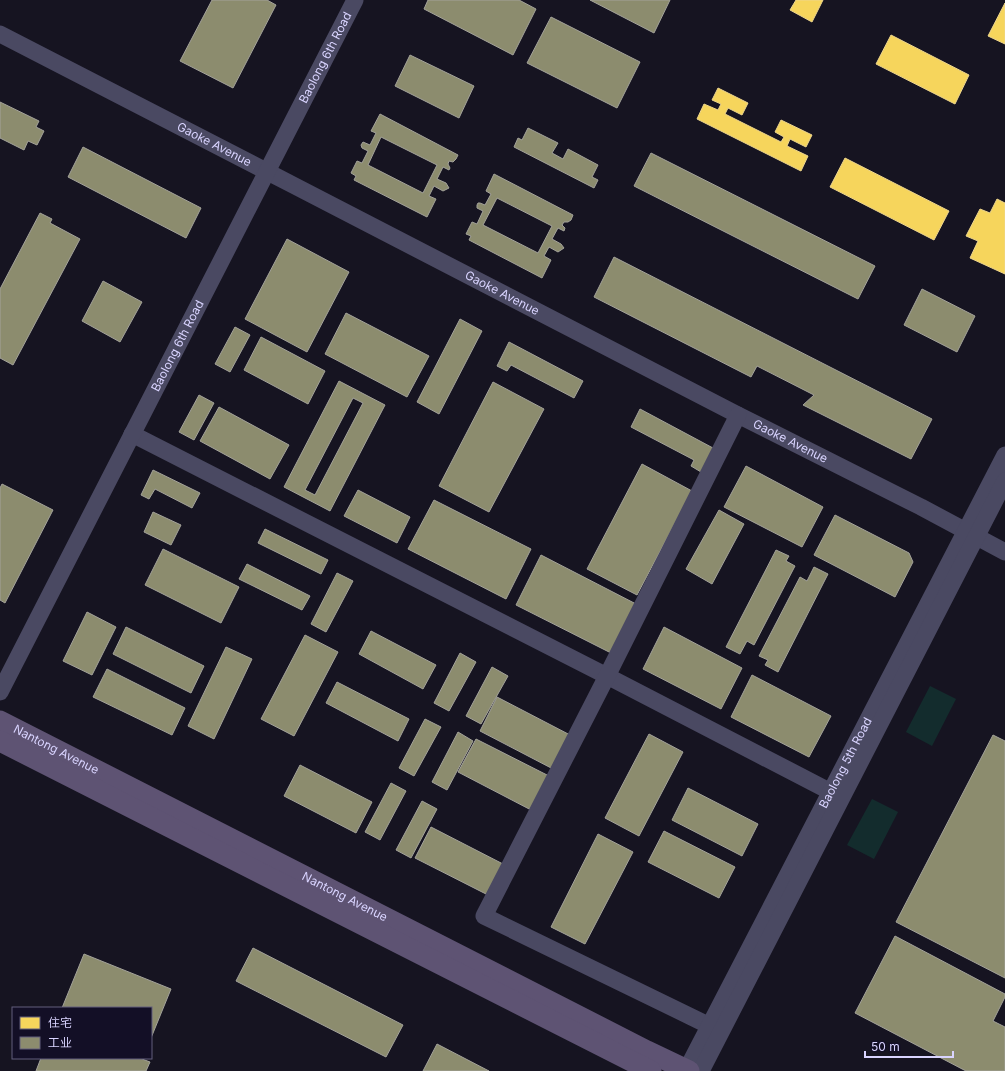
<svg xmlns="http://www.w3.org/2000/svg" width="1005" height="1071" font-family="Inter,'Noto Sans SC',sans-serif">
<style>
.green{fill:#132c2d}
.homes{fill:#f6d55c;stroke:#edd58d}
.industry{fill:#8c8c6e;stroke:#a3a29a;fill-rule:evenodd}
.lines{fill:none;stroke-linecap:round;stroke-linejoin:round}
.minor{stroke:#4a4962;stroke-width:17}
.major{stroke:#5e5373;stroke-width:21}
.labels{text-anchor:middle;stroke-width:4;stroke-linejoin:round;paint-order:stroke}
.street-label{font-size:12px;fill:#d9d4ff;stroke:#130f26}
</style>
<rect width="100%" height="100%" fill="#161421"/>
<g class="green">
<polygon points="930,686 956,699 932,746 906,732"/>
<polygon points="872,799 898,812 874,859 847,845"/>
</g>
<g class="homes">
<polygon points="796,0 823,0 812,22 790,10"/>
<polygon points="1005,3 1005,44 988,36"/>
<polygon points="891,35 969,75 955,104 876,64"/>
<polygon points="718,88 748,103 742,115 728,108 725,114 781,142 784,137 775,132 781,120 812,135 806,147 790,139 787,146 808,156 801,171 697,119 704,104 718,110 721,104 712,100"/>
<polygon points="845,158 949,211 934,240 830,187"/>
<polygon points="997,199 1005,203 1005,274 970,258 978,241 966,236 980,209 990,213"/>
</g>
<g class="industry">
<polygon points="212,0 267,0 276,5 233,88 180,61"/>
<polygon points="428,0 519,0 536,9 513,55 424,9"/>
<polygon points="590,0 670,0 654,33"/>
<polygon points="551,17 640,62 617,108 527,63"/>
<polygon points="410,55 474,86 459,118 395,86"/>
<polygon points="0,102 39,121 36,127 44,131 37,145 28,141 24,150 0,138"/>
<path d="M380 114 458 155 456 159 453 162 449 161 448 164 450 168 449 170 443 167 437 179 446 183 449 188 443 191 434 186 429 196 436 199 427 217 354 180 356 176 351 173 357 161 362 163 368 151 362 148 361 145 363 142 370 145 376 133 371 131ZM381 137 437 165 423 193 368 165Z"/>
<polygon points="528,128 558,143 552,153 563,159 568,149 598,165 592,177 598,180 594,188 514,147 518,138 522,140"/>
<polygon points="83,147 201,208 186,238 68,177"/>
<polygon points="651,153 875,266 858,299 634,186"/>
<path d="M494 174 573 215 571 220 568 222H564L562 225 565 228 564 231 558 228 552 239 561 244 564 248 558 252 549 247 544 256 551 260 542 278 469 240 471 236 466 234 472 222 477 224 483 211 477 208V205L478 203H480L485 205 491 194 486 191ZM497 198 552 226 538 253 483 225Z"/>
<polygon points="40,213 52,219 50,223 80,239 13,365 0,358 0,289"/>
<polygon points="287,239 349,272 307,352 245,319"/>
<polygon points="614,257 932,419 911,459 803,405 814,395 757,366 751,377 594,297"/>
<polygon points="103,281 142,302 120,342 82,321"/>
<polygon points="922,289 975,316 957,352 904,325"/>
<polygon points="346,313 429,356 407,397 325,354"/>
<polygon points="460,319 482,331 439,414 417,402"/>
<polygon points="235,327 250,335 230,372 215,364"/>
<polygon points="261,337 325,371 308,404 244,370"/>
<polygon points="509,342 583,381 574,398 511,365 507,371 497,366"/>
<path d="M339 381 385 405 330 511 284 487ZM353 398 363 403 315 495 305 490Z"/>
<polygon points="493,382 544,409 489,512 439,486"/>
<polygon points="199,395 214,403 194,440 179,432"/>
<polygon points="219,407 289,445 270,479 200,441"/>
<polygon points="640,409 713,448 701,472 691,466 694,460 631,427"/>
<polygon points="642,464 692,491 637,595 587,569"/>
<polygon points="746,466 823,507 802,547 724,507"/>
<polygon points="153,470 200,493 192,508 155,489 149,499 141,495"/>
<polygon points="2,484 53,510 5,603 0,600 0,488"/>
<polygon points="358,490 410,517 397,543 344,516"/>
<polygon points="434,500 531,549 506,599 408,549"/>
<polygon points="719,510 744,524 712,584 686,569"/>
<polygon points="153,512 181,525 171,545 144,532"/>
<polygon points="835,515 909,553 913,562 895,597 814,555"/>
<polygon points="265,529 328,560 321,574 258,543"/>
<polygon points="163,549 239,587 221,623 145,585"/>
<polygon points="776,550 789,556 786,561 795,566 754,645 747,641 740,654 726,647"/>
<polygon points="541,555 638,605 613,654 516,605"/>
<polygon points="247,564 310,596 302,610 239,579"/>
<polygon points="814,567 828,574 778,672 765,665 768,660 759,656 800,577 807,581"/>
<polygon points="337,573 353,581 326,632 311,624"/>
<polygon points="87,612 116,627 92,675 63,661"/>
<polygon points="126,627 204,666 191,693 113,654"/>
<polygon points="664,627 742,668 721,709 643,669"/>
<polygon points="371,631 436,665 423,689 359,654"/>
<polygon points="305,635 338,652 294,736 261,719"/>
<polygon points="226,647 252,659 214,739 188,726"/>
<polygon points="460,653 476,662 449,711 434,703"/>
<polygon points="492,667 508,676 481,724 466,716"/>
<polygon points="107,669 185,708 172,735 93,697"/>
<polygon points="752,675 831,716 809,757 731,717"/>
<polygon points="337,682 409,719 398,741 326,703"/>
<polygon points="497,697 572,736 555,770 480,731"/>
<polygon points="425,719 441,727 414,776 399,768"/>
<polygon points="458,732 473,741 447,790 432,782"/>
<polygon points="649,734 683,752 639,836 605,818"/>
<polygon points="993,735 1005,741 1005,978 896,922"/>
<polygon points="476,739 551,777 533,811 458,772"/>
<polygon points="300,765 372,802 356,833 284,796"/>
<polygon points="391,783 406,791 380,840 365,832"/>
<polygon points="688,788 758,824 742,856 672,820"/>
<polygon points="422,801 437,809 411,858 396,850"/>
<polygon points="431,827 503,864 488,895 415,858"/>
<polygon points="664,831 735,867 719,898 648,862"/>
<polygon points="598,834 633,852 585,944 551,927"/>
<polygon points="895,936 1005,994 1005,997 993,1021 1005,1027 1005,1071 966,1071 855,1013"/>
<polygon points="253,948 403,1025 386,1057 236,981"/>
<polygon points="84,954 171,989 151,1038 151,1008 62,1008"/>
<polygon points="437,1044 489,1071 423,1071"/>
<polygon points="41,1058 143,1058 142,1059 150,1062 146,1071 36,1071"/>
</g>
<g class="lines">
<g class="minor">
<path id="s1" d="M0 34 293 185 738 415 921 507 1005 552"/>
<polyline points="132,434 607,676 831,792"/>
<path id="s2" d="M0 692 355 0"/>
<polyline points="710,1026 484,916 607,676 738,415"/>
<path id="s3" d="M686 1071 1005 455"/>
<polyline points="701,1071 1005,481"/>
</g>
<g class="major">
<path id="s4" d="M0 721 647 1051 689 1071"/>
<polyline points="0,741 651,1071"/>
</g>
</g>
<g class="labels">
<g class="street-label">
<text dy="4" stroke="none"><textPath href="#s2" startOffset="713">Baolong 6th Road</textPath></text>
<text dy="4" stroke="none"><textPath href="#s1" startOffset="241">Gaoke Avenue</textPath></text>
<text dy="4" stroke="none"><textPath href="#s1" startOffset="565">Gaoke Avenue</textPath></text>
<text dy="4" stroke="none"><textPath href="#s2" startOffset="389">Baolong 6th Road</textPath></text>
<text dy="4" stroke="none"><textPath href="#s1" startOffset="889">Gaoke Avenue</textPath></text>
<text dy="4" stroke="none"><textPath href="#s4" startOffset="63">Nantong Avenue</textPath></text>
<text dy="4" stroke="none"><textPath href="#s3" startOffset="347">Baolong 5th Road</textPath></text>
<text dy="4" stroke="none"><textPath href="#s4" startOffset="387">Nantong Avenue</textPath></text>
</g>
</g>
<rect x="12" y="1007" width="140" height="52" fill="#130f26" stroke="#625e7d"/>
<rect x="20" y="1017" width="20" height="12" fill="#f6d55c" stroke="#625e7d"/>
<text x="48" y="1027" font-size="12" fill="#d9d4ff">住宅</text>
<rect x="20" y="1037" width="20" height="12" fill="#8c8c6e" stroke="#625e7d"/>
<text x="48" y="1047" font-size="12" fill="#d9d4ff">工业</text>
<path d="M865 1051v6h88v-6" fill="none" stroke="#d9d4ff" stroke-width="2"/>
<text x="871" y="1051" font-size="12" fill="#d9d4ff" stroke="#130f26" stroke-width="3" paint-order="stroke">50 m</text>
</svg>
